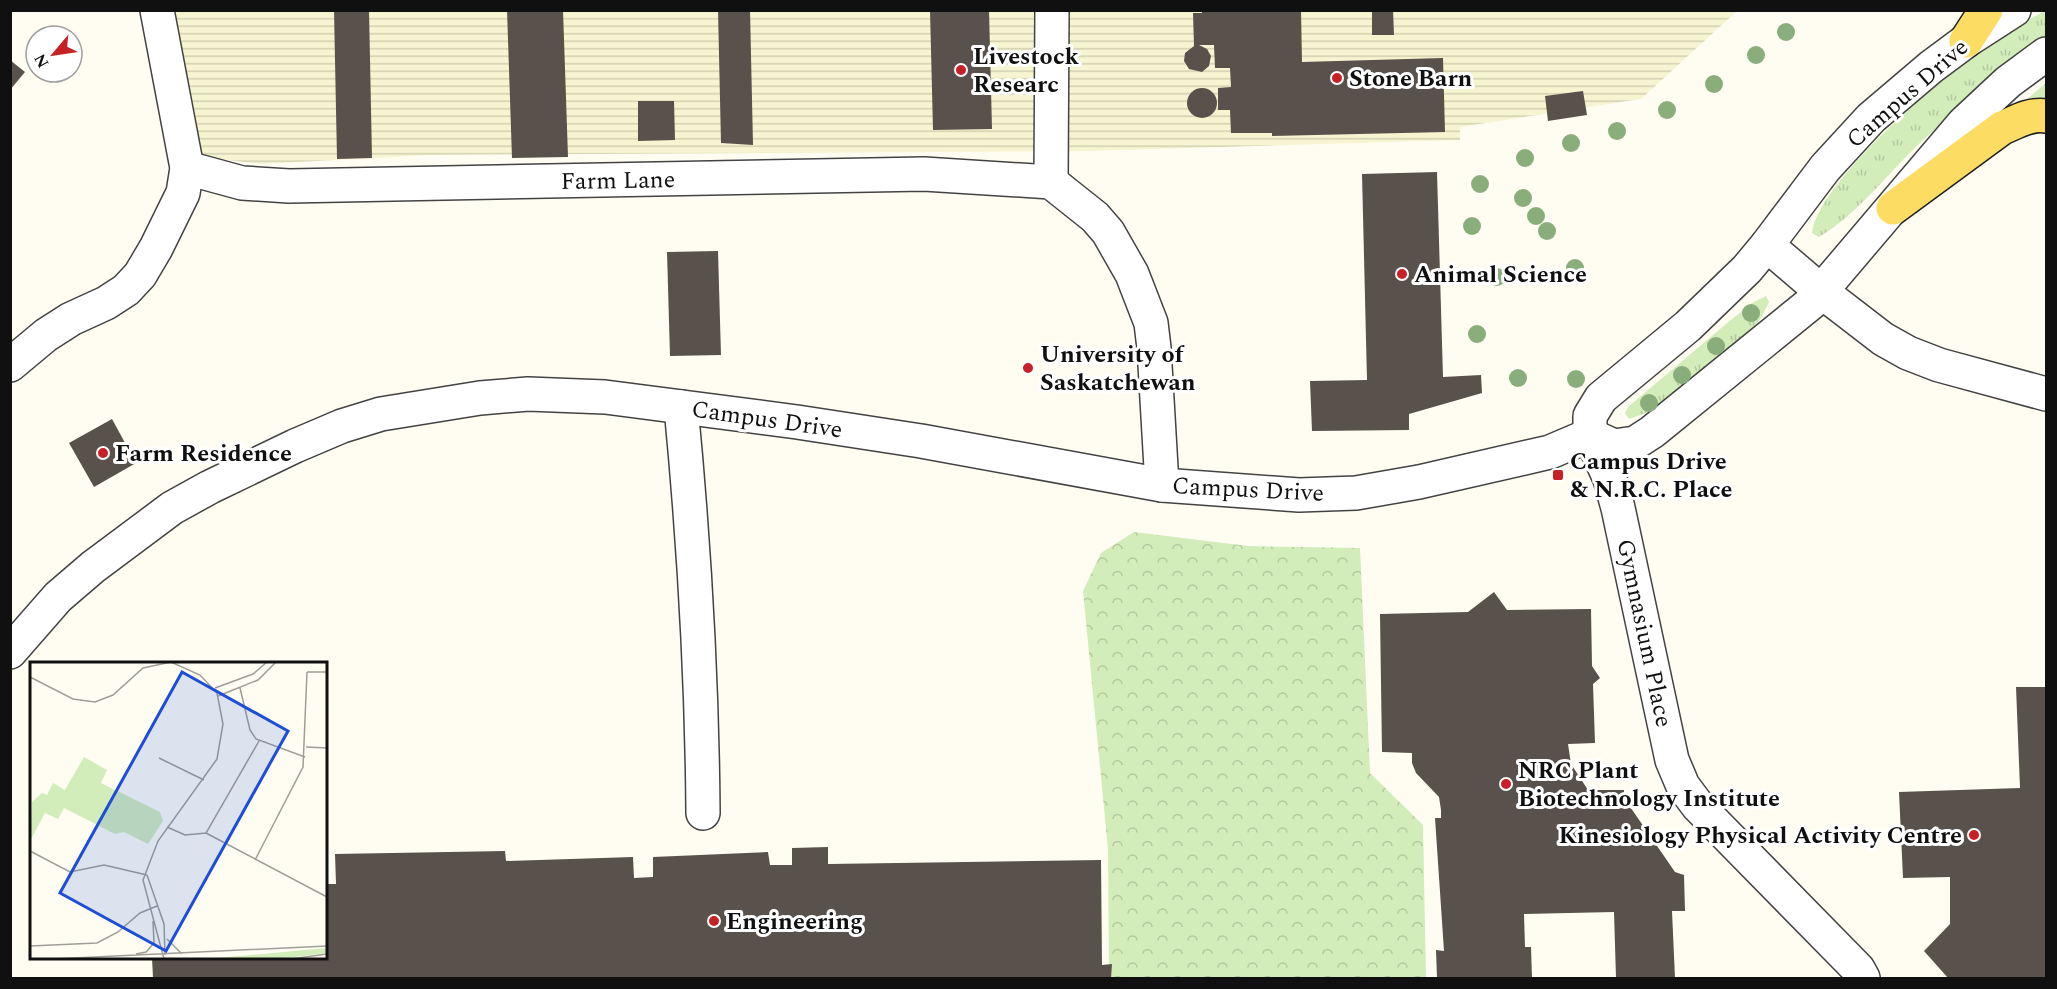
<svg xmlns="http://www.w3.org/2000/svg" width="2057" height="989" font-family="Spectral,serif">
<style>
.farmland{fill:url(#farmland-rules)}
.grass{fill:url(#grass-tufts)}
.park{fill:url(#park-crowns)}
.building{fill:#59514b}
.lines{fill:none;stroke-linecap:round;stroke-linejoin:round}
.minor-casing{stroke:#434343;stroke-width:36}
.major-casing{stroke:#212121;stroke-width:36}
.minor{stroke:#fff;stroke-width:33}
.major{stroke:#fddc64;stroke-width:33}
.tree{fill:#8aad7c}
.poi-dot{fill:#c72125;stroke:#fff;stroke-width:2}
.labels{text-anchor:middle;stroke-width:6;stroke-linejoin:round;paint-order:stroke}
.poi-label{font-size:24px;font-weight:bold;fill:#101010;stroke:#fff;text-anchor:start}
.street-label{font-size:24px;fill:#101010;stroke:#fff}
.inset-road{fill:none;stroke:#9f9e98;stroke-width:1.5}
.view{fill:#1d4ed8;fill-opacity:0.15;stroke:#1d4ed8;stroke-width:3}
.inset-edge{fill:none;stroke:#101010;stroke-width:3}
</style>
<defs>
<pattern id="farmland-rules" width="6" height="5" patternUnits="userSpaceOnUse" patternTransform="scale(1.5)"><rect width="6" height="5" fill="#f7f4d1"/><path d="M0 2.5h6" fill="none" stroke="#d3d0b2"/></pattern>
<pattern id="grass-tufts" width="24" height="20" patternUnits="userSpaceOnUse" patternTransform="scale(1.5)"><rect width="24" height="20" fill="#d2ecba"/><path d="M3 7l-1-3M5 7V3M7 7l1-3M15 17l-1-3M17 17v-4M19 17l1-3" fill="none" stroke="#b3c99f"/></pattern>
<pattern id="park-crowns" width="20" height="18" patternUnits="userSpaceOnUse" patternTransform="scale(1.5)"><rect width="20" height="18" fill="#d2ecba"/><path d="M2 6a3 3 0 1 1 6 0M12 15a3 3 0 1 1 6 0" fill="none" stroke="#b3c99f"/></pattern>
</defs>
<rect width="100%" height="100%" fill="#fffdf2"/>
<polygon class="farmland" points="144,11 1737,11 1641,99 1460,127 1460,140 1088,151 432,155 260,164 166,152"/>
<g class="grass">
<path d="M2046 11V41C2004 74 1960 106 1920 143 1887 174 1858 214 1819 237L1812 233C1819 173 1991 33 2046 11Z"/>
<polygon points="2046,83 2046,107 2009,114"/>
<polygon points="1766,296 1769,302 1761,318 1746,336 1664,402 1646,413 1629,419 1625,413 1629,406 1726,324 1752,303"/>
</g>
<polygon class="park" points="1134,532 1248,546 1360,548 1370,773 1423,825 1426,978 1109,978 1108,849 1083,591 1101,553"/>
<g class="building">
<polygon points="334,10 369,10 372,158 337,159"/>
<polygon points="507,10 563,10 568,157 512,158"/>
<polygon points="718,10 750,10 753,145 721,143"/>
<polygon points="930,10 989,10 992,129 933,130"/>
<polygon points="1202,10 1301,10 1302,62 1443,58 1445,132 1272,136 1272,133 1231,133 1230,110 1218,110 1218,88 1231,87 1230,68 1215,68 1214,45 1199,45 1207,49 1211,56 1209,66 1202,72 1189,69 1184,61 1185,53 1194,46 1193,13 1202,13"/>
<polygon points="1372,10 1393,10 1394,35 1372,35"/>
<polygon points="10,60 25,72 10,90"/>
<circle cx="1202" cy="103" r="15"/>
<polygon points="1583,91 1587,115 1548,121 1545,96"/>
<polygon points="638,101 674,101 675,140 638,141"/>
<polygon points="1437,172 1443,377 1481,375 1482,393 1409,414 1409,430 1312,431 1310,381 1367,380 1362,174"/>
<polygon points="718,251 721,355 670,356 667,252"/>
<polygon points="112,419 136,463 94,487 69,443"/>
<polygon points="1494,592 1507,610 1591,609 1592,666 1600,678 1593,684 1595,743 1568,744 1571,764 1588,790 1624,790 1624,798 1675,872 1684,875 1685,911 1672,911 1675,978 1616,978 1614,912 1524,914 1525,947 1531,947 1532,978 1437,978 1436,950 1444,951 1435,818 1441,818 1441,810 1439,797 1416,773 1412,763 1412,753 1382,752 1380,614 1468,612"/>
<polygon points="2016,687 2046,687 2046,978 1948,978 1924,951 1950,924 1950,877 1903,878 1899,792 2020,788"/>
<polygon points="828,847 828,864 1101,860 1102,965 1112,964 1111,978 153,978 152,958 326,958 326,884 336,884 335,854 505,851 506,861 633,857 634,878 653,877 653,857 768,852 770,865 792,865 792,848"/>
</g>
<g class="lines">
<g class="minor-casing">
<g id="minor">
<polyline points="187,168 242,183 289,186 924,174 1051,182 1095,217 1108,232 1132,274 1151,323 1154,348 1162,485"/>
<polyline points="1051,182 1052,10"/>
<polyline points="1767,245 1822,292 1883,339 1908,353 1939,365 2046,394"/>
<polyline points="10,365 46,335 71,319 106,303 126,290 140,275 156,248 183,193 187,168 157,10"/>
<path d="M681 407C694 542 702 677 703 813"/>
<polyline points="10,652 58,597 93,567 172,508 210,487 295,446 342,426 381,414 480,398 528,394 605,397 797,422 921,441 1162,485 1299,495 1356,493 1419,482 1550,452 1590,435 1614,446 1635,443 1652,432 1811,303 1964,123 2008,82 2046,54"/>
<polyline points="1863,978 1858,969 1698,806 1683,786 1672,760 1618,508 1610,479 1590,435 1590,416 1601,398 1688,326 1747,269 1767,245 1825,168 1871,118 1931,67 1966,41 2014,10"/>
</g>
</g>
<g class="major-casing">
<g id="major">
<polyline points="1966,41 1986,10"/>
<path d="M1893 208 2002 128C2016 122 2031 113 2046 116"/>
</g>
</g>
<use href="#minor" class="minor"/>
<use href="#major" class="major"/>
</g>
<g class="tree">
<circle cx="1786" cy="32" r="9"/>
<circle cx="1756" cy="55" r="9"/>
<circle cx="1714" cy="84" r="9"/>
<circle cx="1667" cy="110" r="9"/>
<circle cx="1617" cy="131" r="9"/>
<circle cx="1571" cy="143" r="9"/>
<circle cx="1525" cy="158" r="9"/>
<circle cx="1480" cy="184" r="9"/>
<circle cx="1523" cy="198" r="9"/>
<circle cx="1536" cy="216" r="9"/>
<circle cx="1472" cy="226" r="9"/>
<circle cx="1547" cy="231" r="9"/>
<circle cx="1575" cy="268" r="9"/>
<circle cx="1497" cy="277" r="9"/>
<circle cx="1751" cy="313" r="9"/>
<circle cx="1477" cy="334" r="9"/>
<circle cx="1716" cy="346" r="9"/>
<circle cx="1682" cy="375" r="9"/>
<circle cx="1518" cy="378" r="9"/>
<circle cx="1576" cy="379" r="9"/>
<circle cx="1649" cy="403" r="9"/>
</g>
<g class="poi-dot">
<circle cx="961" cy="70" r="6"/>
<circle cx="1337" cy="78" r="6"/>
<circle cx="1402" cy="274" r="6"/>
<circle cx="1028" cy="368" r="6"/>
<circle cx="103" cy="453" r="6"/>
<rect x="1552" y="469" width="12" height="12" rx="3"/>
<circle cx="1506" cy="784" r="6"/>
<circle cx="1974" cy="835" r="6"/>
<circle cx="714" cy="921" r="6"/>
</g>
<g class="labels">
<g class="poi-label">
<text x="973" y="64">Livestock<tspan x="973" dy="28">Researc</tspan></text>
<text x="1349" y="86">Stone Barn</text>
<text x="1414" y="282">Animal Science</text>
<text x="1040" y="362">University of<tspan x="1040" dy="28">Saskatchewan</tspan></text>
<text x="115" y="461">Farm Residence</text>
<text x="1570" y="469">Campus Drive<tspan x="1570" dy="28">&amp; N.R.C. Place</tspan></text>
<text x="1518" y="778">NRC Plant<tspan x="1518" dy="28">Biotechnology Institute</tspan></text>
<text x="1962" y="843" text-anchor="end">Kinesiology Physical Activity Centre</text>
<text x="726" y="929">Engineering</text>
</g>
<g class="street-label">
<text transform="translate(1907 93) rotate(-41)" y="8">Campus Drive</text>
<text transform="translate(618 180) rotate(-1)" y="8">Farm Lane</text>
<text transform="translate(767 419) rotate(8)" y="8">Campus Drive</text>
<text transform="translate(1248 489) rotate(3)" y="8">Campus Drive</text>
<text transform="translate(1645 633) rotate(78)" y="8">Gymnasium Place</text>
</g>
</g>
<g transform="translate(30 662)">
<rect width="297" height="297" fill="#fffdf2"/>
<path d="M297 286V291L249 297H176Z" fill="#d2ecba"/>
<path d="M54 95 77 108 71 121 130 150 133 159 118 182 94 170 85 172 34 146 28 157 15 151 0 179 2 140 12 131 17 133 23 121 35 128Z" fill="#d2ecba"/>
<path class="inset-road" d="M277 10H297M0 15 43 37 65 40 83 33 113 6 141 0 170 13 187 31 193 62 187 97 128 179 113 218 134 297M185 26 223 12 237 0M210 26 220 68 226 77 275 95M188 34 228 18 246 0M276 85 297 86M129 96 174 118M137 165 155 173 176 171 229 79M176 171 297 235M0 189 40 210 74 203 117 213M225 198 273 105 277 10M117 213 134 262 135 293M137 277 152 292M0 284 67 281 88 270 110 251 127 244M106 292 116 290 124 281 123 259M23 297 297 284M261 297 297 292"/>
<path class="view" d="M152 10 258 69 136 289 30 231Z"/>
<rect width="297" height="297" class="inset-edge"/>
</g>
<rect width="2057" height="989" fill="none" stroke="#101010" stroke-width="24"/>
<g transform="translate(54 54) rotate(241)"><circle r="28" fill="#ffffff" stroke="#9f9f9f" stroke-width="1.5"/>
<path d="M0-4.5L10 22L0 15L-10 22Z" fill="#c72125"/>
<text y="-9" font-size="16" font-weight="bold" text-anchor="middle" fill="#101010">N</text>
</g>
</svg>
